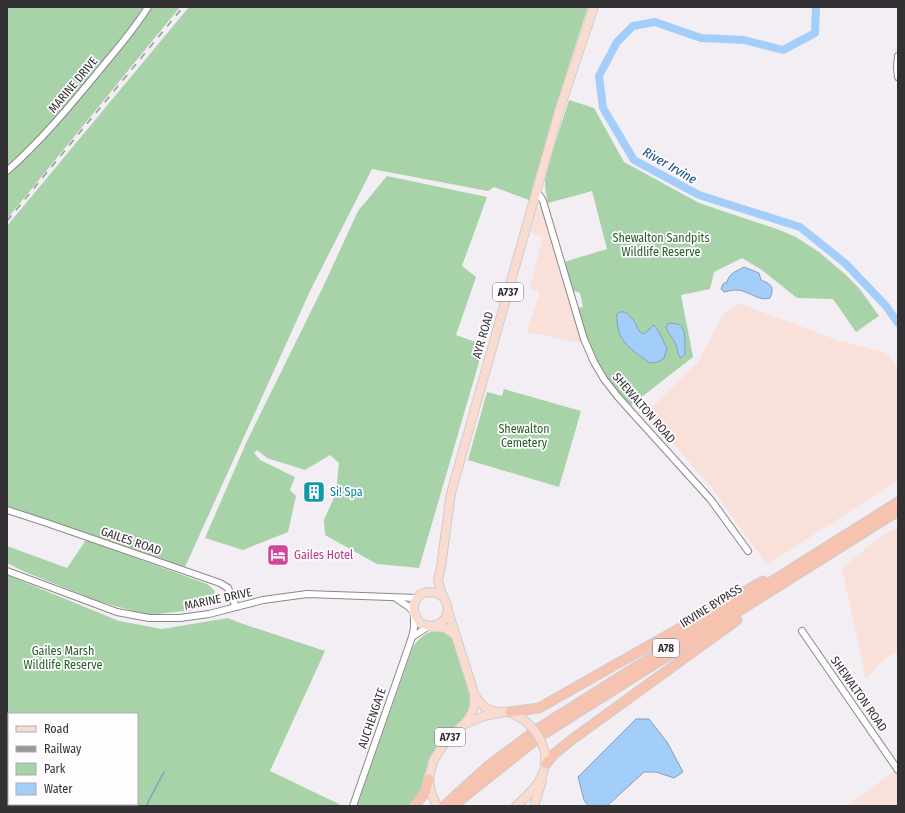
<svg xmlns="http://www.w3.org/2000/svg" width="905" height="813" font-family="'Fira Sans Condensed',sans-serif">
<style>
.industrial{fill:#f9e0d8}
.green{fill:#a8d2a8;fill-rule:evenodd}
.water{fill:#a4cefa;stroke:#829fbe}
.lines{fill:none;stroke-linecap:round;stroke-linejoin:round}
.stream{stroke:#829fbe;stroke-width:1.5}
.river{stroke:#a4cefa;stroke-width:8}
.minor-casing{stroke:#8b878b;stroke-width:8}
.major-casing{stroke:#cecece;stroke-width:10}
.highway-casing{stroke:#cecece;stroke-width:11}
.minor{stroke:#fff;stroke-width:6}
.major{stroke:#f9dbcf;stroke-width:8}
.highway{stroke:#f5c3af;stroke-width:9}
.rail{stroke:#9a979a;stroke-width:1.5;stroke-dasharray:7 7;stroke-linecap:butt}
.major-bridge-casing{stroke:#cecece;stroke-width:10;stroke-linecap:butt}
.major-bridge{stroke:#f9dbcf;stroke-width:8}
.labels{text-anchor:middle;stroke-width:3.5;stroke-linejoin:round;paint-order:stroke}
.shield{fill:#fefcff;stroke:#706e70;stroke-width:1}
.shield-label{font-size:11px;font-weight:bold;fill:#333133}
.street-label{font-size:12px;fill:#333133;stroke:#fefcff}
.park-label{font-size:12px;fill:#245f28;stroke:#fefcff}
.culture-label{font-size:12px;fill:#0d838f;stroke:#fefcff;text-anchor:start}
.hotel-label{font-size:12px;fill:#b23c85;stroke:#fefcff;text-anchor:start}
.water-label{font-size:13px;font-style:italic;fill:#0e4c81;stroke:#fefcff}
</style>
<rect width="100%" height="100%" fill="#f2eef3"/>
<g class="industrial">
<polygon points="542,207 581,343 527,332 540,292 530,288 543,237 531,233 537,208"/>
<polygon points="738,303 837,340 886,353 898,368 898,480 767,565 712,488 652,419 652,407 698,362 722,316"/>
<polygon points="898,527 898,651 885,658 866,679 842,568 879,538"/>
<polygon points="898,768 898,806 848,806"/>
</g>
<g class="green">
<polygon points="7,7 180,7 7,219"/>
<polygon points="189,7 588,7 568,68 529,200 494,187 488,191 372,169 311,289 185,567 7,506 7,226"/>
<path d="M569 100 594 108 624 162 699 203 777 229 796 237 819 252 846 275 859 288 879 316 856 332 833 299 797 298 762 270 742 258 714 272 710 289 681 295 693 357 630 406C618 392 605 377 597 361 588 344 583 326 578 308L583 307 580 293 572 290 564 262 607 249 592 191 548 203C545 191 544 183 546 171Z"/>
<polygon points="387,176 487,197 462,266 476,277 456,335 484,345 419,568 377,564 325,535 324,520 336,493 339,463 330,455 305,470 267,458 257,450 254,453 260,460 295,477 290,490 296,496 288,532 243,550 205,538 247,441 323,287 358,211"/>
<polygon points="504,389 581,411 559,487 468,460 487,392 502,396"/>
<polygon points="86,540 207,584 215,591 213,597 194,610 147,615 98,601 25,572 7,563 7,546 67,568"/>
<path d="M7 575 119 621 162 629 228 618 243 624 325 651 270 771 343 806H7ZM9 714H137V804H9Z"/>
<path d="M437 630 448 633 454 640 471 695V706L468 715 438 747 425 773 420 792 409 806H357L413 647C419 638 426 632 437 630Z"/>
</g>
<g class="water">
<path d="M744 267 759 273 761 280C771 284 775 287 770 298 758 302 749 290 736 290 732 290 728 291 724 292L721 289 723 284 727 282C729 273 737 271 744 267Z"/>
<path d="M619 312H625C634 319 634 321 639 331L644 334 654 325C659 330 663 341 667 348L664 358 658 362 650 363C630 349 616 341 617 314Z"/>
<path d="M670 323C672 324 675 323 677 324 688 326 684 347 685 354L681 358C677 353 678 351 676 345 674 339 668 334 666 327L668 324Z"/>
<polygon points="636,719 649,719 667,742 683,772 674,778 656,772 644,772 607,806 588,806 584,800 578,777"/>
</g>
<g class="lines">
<polyline class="stream" points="146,806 164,772"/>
<polyline class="river" points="816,7 815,33 783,50 744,40 701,38 655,22 633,26 617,42 599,76 603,108 634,160 699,195 800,227 846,264 886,306 898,323"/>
<g class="minor-casing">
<g id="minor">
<polyline points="898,56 897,67 898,77"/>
<path d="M7 171C41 141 69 107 98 72 115 51 134 30 148 7"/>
<polyline points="536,193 540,196 543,201 584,339 594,362 604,379 618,397 711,500 748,551"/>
<polyline points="7,510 44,522 220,583 228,588 236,607"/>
<polyline points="7,571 117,612 149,618 180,618 209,614 263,600 307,594 417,598"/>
<polyline points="397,599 409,607 414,613"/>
<polyline points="802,631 898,770"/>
<polyline points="412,637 429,626"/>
<polyline points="353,806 412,637 414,628 414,615"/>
</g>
</g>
<g class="major-casing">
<g id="major">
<polyline points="443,597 437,593 428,592 421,594 417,598 414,604 414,613 420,623 429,626 436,625 441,623 446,617 448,609 446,602 441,592 438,580 441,567 451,493 560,108 594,7"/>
<path d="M448 611 474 693C480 705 486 711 499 712"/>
<polyline points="433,627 445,628 454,634"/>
<path d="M465 723C473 714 475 707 474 695"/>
<polyline points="437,806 431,793 429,779 433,761 446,741 463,725 484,716 504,712 510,712 524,720"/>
<path d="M516 806C531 793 547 778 545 757"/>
<polyline points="534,806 542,781"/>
</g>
</g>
<g class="highway-casing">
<g id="highway">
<polyline points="510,712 539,708 763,581"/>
<polyline points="546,764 554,754 574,738 737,620"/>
<polyline points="454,805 542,735 898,511"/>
<polyline points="415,806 425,792 429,779"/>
<polyline points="444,806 488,766 539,728 898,502"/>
</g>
</g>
<use href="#minor" class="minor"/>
<use href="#major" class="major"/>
<use href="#highway" class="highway"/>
<polyline class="rail" points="7,221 183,7"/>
<g class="major-bridge-casing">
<path id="major-bridge" d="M524 720C536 730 541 738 545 753"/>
</g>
<use href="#major-bridge" class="major-bridge"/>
</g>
<defs>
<g id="building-square" transform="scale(1.15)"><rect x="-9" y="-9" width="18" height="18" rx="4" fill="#0f9aa8" stroke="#fefcff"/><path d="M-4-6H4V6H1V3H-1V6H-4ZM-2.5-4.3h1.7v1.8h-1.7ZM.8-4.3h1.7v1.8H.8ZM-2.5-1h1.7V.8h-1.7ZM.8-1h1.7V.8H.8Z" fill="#fff"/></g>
<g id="hotel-square" transform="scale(1.15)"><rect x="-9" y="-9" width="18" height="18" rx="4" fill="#d1479c" stroke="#fefcff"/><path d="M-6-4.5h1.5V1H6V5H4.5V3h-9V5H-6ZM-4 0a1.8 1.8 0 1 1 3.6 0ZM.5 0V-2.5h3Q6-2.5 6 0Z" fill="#fff"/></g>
</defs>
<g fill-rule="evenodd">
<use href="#building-square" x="314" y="492"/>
<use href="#hotel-square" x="278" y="555"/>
</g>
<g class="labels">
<g class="shield">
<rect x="493" y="283" width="30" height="18" rx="3"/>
<rect x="653" y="639" width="26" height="18" rx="3"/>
<rect x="435" y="728" width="30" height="18" rx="3"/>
</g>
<g class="shield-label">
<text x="508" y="296">A737</text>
<text x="666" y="652">A78</text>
<text x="450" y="741">A737</text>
</g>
<g class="street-label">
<text transform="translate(73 85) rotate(-50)" y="4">MARINE DRIVE</text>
<text transform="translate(483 335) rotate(-74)" y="4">AYR ROAD</text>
<text transform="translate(644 408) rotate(49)" y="4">SHEWALTON ROAD</text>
<text transform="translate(131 541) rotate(19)" y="4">GAILES ROAD</text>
<text transform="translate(218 599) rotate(-12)" y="4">MARINE DRIVE</text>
<text transform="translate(711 606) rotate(-32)" y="4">IRVINE BYPASS</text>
<text transform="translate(859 694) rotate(55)" y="4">SHEWALTON ROAD</text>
<text transform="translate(372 718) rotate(-71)" y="4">AUCHENGATE</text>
</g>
<g class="park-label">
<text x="661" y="242">Shewalton Sandpits<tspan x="661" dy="14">Wildlife Reserve</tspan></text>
<text x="524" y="433">Shewalton<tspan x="524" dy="14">Cemetery</tspan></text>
<text x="63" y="655">Gailes Marsh<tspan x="63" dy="14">Wildlife Reserve</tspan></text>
</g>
<g class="culture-label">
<text x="330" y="496">Si! Spa</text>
</g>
<g class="hotel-label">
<text x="294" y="559">Gailes Hotel</text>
</g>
<g class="water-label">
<text transform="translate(670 165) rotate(30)" y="5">River Irvine</text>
</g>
</g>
<rect width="905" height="813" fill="none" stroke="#333133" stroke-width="16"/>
<rect x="8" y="713" width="130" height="92" fill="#fefcff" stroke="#adabad"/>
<rect x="16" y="726" width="20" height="6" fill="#f9dbcf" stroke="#adabad"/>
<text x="44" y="733" font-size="12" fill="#333133">Road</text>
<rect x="16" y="746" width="20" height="6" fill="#9a979a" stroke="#adabad"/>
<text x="44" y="753" font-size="12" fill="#333133">Railway</text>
<rect x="16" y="763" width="20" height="12" fill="#a8d2a8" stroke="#adabad"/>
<text x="44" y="773" font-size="12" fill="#333133">Park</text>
<rect x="16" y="783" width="20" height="12" fill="#a4cefa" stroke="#adabad"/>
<text x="44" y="793" font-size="12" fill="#333133">Water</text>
</svg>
